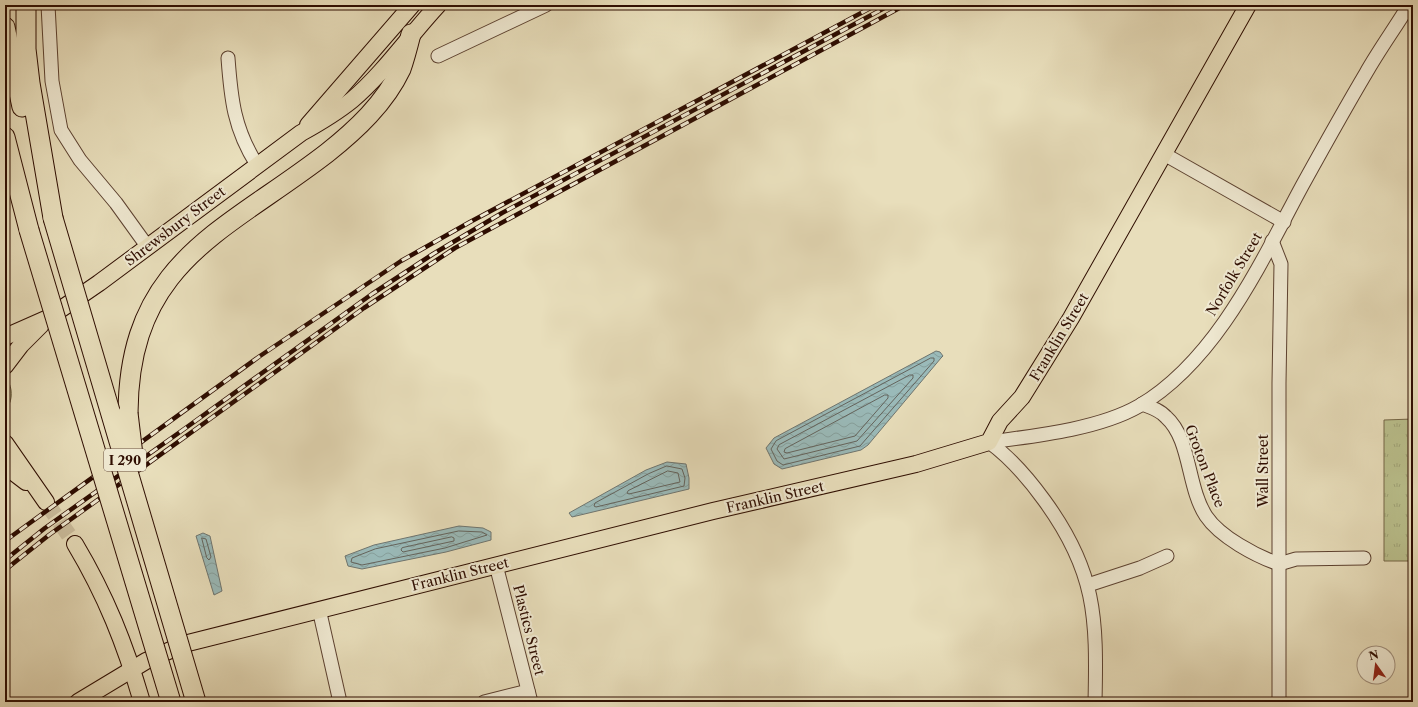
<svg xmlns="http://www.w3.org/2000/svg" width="1418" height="707" font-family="'Libre Caslon Text',serif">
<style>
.grass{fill:url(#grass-tufts);stroke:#746647}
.water{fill:url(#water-waves);stroke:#6f756f}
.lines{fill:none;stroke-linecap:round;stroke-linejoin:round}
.shore{stroke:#64645d;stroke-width:1}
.major-tunnel{stroke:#ccbf9f;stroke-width:16;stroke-dasharray:16 8;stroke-linecap:butt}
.minor-casing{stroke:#5c4130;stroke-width:15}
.major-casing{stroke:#2e0d01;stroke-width:18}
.highway-casing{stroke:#2e0d01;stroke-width:21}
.minor{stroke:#f0ead3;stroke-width:13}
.major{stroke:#e8debb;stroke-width:16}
.highway{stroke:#e8debb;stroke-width:19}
.rail-casing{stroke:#2e0d01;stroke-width:4.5}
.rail{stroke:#f0ead3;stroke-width:3;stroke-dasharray:9;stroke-linecap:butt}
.highway-bridge-casing{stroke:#2e0d01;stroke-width:21;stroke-linecap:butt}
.highway-bridge{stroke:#e8debb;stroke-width:19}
.labels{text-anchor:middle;stroke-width:4;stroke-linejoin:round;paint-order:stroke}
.shield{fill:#f0ead3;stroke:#684f40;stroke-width:1}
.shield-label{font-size:13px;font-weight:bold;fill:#2e0d01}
.street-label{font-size:14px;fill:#2e0d01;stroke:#f0ead3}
</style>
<defs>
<pattern id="grass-tufts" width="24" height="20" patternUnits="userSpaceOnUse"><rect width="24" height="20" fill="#bac08d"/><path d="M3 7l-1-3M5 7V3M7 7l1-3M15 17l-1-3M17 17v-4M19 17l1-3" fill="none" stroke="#a0a478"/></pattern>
<pattern id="water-waves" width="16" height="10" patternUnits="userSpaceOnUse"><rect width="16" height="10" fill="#9abab9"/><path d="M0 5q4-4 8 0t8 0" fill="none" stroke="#859f9d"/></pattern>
</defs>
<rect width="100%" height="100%" fill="#e8debb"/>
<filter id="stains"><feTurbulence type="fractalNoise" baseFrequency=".005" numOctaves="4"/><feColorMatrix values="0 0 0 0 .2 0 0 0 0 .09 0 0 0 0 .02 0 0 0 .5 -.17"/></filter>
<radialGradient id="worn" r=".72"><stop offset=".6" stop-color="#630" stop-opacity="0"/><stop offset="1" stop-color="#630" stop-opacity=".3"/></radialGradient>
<g class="grass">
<path d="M9 383C13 392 12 403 5 410V391Z"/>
<polygon points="1413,419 1413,561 1384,561 1384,420"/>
</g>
<g class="water">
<polygon points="936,351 940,352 943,356 941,358 868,445 861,450 782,469 774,464 766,448 774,438"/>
<polygon points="667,462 686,464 689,478 689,489 572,517 569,513 646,470"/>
<polygon points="459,526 483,528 491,532 491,540 446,552 362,569 348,566 345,556 374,545"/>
<polygon points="203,533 210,536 222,591 214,595 196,536"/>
</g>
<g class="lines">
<g class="shore">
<polygon points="931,358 934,358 934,361 860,446 783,465 777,461 771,449 776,441"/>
<polygon points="910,375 913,375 913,378 857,441 784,459 777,449 779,445"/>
<polygon points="885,395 888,395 888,398 855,436 787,453 784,452 785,449"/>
<polygon points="667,466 682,469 685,478 684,486 596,507 594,506 595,503 648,474"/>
<polygon points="668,471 678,473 680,482 629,494 627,493 628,491"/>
<polygon points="459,531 482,532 487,535 445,548 362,565 351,562 352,558 375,549"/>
<polygon points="452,537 454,538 454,541 403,552 401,550 402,548"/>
<polygon points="202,538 206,539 211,557 209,560 207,558"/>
</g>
<polyline class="major-tunnel" points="46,502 75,544"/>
<g class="minor-casing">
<g id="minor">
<polyline points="48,5 52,81 61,130 80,160 116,203 147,246"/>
<polyline points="438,56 546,5"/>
<path d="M228 58C231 99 234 129 257 165"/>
<polyline points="1164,154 1284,222"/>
<polyline points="1272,241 1281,264 1279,383 1279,702"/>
<path d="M1142 404C1150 407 1160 410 1166 417 1191 439 1187 487 1206 516 1220 537 1256 556 1279 564L1296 559 1364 558"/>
<path d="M989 442C1035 436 1099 429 1139 406 1217 360 1261 262 1302 186 1323 148 1344 110 1366 73 1379 50 1395 28 1409 5"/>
<path d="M989 442C1011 458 1028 478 1044 500 1096 571 1097 617 1095 702"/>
<polyline points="496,565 531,702"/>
<polyline points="1088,585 1140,568 1167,556"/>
<polyline points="319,609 340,702"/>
<polyline points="484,702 528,691"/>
</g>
</g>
<g class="major-casing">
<g id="major">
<polyline points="308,125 412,5"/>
<path d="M5 337 48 318 99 283 301 133C319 123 336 113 352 100 383 74 410 35 438 5"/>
<polyline points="5,366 21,345 41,325"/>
<polyline points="5,443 46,502"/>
<polyline points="5,466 26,482"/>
<path d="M75 544C106 596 125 644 142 702"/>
<polyline points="78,702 146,661 184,644 713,511 916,464 989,442 1000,421 1022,397 1071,318 1248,5"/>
</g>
</g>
<g class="highway-casing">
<g id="highway">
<polyline points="26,5 26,49 30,83 53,218"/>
<polyline points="5,27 22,107"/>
<polyline points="5,137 29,230"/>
<path d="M128 413C129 261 225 232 327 153 356 130 385 103 401 69 405 58 408 46 411 34"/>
</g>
</g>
<use href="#minor" class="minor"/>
<use href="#major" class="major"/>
<use href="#highway" class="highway"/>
<g class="rail-casing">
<g id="rail">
<polyline points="5,541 260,356 401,261 470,222 876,5"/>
<polyline points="5,560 45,528 187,427 372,294 433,254 502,213 890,5"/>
<polyline points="5,570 49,535 364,308 455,248 905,5"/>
</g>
</g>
<use href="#rail" class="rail"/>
<g class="highway-bridge-casing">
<g id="highway-bridge">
<polyline points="53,218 196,702"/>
<polyline points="29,230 171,702"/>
<polyline points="128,413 133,455"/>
</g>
</g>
<use href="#highway-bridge" class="highway-bridge"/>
</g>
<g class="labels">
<rect class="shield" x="104" y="449" width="42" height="22" rx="3"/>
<g class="shield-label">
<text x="125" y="465">I 290</text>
</g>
<g class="street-label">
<text transform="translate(175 226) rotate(-37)" y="5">Shrewsbury Street</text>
<text transform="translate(1234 274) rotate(-59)" y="5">Norfolk Street</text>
<text transform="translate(1059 337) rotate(-59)" y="5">Franklin Street</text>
<text transform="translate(1205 466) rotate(69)" y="5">Groton Place</text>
<text transform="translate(1263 471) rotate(-90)" y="5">Wall Street</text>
<text transform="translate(775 497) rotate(-13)" y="5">Franklin Street</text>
<text transform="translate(460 574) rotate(-14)" y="5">Franklin Street</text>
<text transform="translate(529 630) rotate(76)" y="5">Plastics Street</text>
</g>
</g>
<rect width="1418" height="707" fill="none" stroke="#e8debb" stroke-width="20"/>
<rect x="6" y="6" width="1406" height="695" fill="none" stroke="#2e0d01" stroke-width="2"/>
<rect x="10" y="10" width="1398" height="687" fill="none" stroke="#2e0d01"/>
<g transform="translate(1376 665) rotate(346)"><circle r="19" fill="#f0ead3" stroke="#a2927f"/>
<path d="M0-3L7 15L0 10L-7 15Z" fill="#8f2418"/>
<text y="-6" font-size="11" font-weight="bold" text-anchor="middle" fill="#2e0d01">N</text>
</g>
<rect width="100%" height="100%" filter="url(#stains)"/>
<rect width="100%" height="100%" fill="url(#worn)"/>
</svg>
